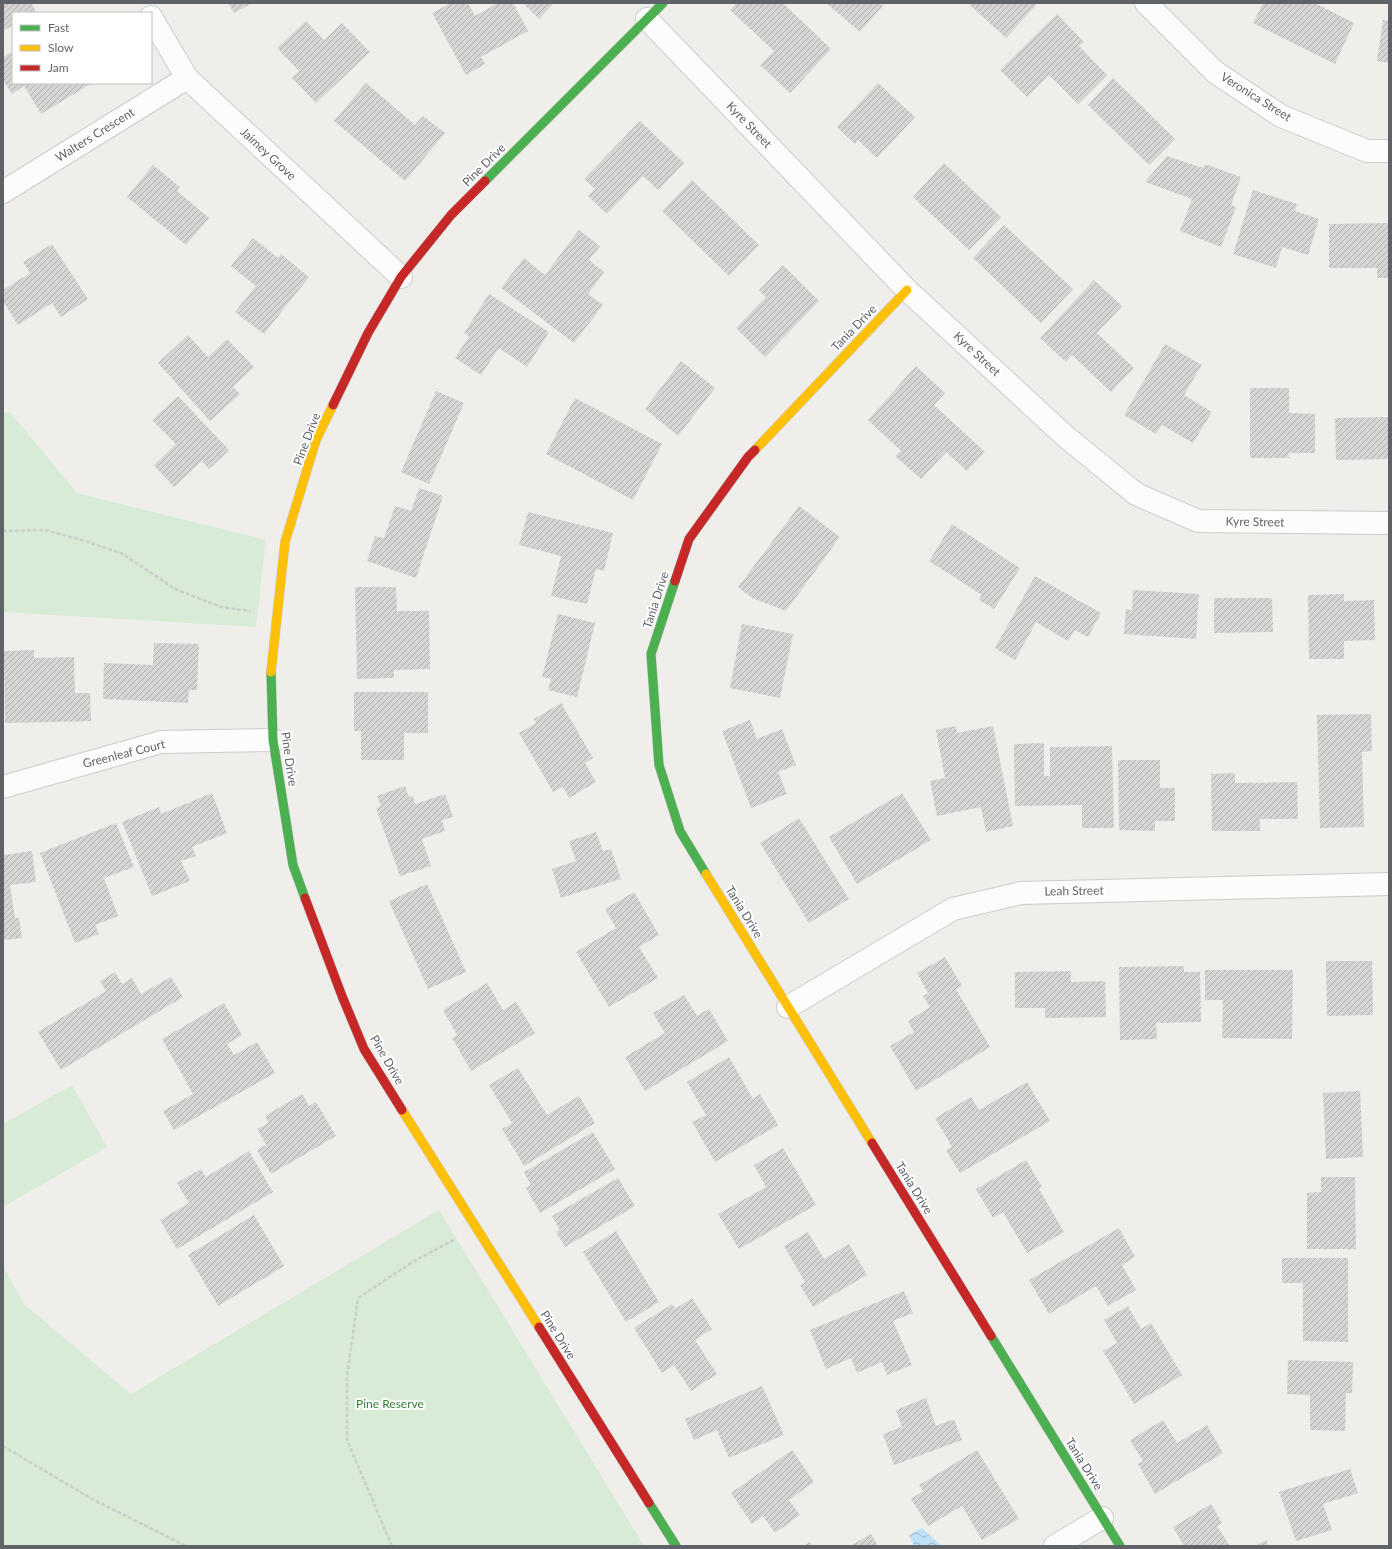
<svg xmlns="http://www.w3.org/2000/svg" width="1392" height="1549" font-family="Lato,sans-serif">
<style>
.green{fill:#d8ebd6}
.water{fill:url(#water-waves)}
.building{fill:url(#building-hatch)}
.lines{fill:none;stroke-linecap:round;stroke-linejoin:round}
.street-casing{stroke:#cbcccc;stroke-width:24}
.fast-casing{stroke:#cacacb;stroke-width:10}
.slow-casing{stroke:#cacacb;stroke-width:10}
.jam-casing{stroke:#cacacb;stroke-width:10}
.path{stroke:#cacfcc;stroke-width:2.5;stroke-dasharray:4 2;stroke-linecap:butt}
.street{stroke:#fdfcfc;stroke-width:22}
.fast{stroke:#4caf50;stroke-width:9}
.slow{stroke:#ffc107;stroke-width:9}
.jam{stroke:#c62828;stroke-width:9}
.labels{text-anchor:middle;stroke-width:4;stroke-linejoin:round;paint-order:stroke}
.street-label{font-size:12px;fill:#5f6368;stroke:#fff}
.park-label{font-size:12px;fill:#348238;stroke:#fff}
</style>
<defs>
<pattern id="water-waves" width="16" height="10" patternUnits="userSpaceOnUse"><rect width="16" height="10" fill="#bfe0f9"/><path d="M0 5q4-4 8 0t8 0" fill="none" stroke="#9eb9cd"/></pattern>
<pattern id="building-hatch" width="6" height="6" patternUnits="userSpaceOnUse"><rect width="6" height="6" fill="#d6d5d3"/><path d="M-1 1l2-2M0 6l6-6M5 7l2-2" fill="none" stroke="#b1b0af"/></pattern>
</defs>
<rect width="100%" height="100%" fill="#efeeea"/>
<g class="green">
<polygon points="10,412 77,493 266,540 256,627 3,612 3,413"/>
<polygon points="72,1085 107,1147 3,1207 3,1124"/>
<polygon points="439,1210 644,1546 3,1546 3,1267 24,1304 131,1394"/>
</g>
<polygon class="water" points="922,1528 942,1546 914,1546 909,1535"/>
<g class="building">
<polygon points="3,3 31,3 36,11 33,13 13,13 13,25 5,30 3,27"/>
<polygon points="228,3 252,3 234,13"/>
<polygon points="451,3 468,3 475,16 498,3 513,3 528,31 481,57 485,64 466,75 432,13"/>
<polygon points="523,3 554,3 539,19"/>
<polygon points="737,3 783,3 831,49 790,93 760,65 774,51 730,10"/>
<polygon points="826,3 880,3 883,6 860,32"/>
<polygon points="972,3 1038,3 1006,38 970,5"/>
<polygon points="1263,3 1315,3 1354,23 1335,64 1253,23"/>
<polygon points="1057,14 1084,42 1079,46 1107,75 1078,104 1049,75 1027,97 1000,70"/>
<polygon points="1383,20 1389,21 1389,63 1377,61"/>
<polygon points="306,21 324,40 342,23 370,52 316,103 292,78 299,71 277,48"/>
<polygon points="13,51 13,83 92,83 41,114 24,86 12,94 3,80 3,57"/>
<polygon points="1113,78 1175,139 1149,165 1088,105"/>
<polygon points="366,83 415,125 423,116 445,133 405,181 334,121"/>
<polygon points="878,83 915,117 877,158 858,140 855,144 837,127"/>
<polygon points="640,121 684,163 658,190 643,176 607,214 588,196 595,189 584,179"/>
<polygon points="1167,156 1203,168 1205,164 1241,177 1231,205 1236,207 1221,247 1180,231 1192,199 1145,182"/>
<polygon points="944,163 1001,217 969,250 913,197"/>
<polygon points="153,165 180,187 177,191 209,218 186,245 127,197"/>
<polygon points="692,180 759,245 729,276 662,211"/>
<polygon points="1253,190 1297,204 1295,211 1319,219 1308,255 1282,247 1276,268 1233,254"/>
<polygon points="1389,223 1389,278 1377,278 1377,268 1329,268 1329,224"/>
<polygon points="1004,225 1073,289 1041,323 973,258"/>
<polygon points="579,230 600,246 589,260 604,272 588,294 603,305 574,343 501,288 524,258 545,275"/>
<polygon points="253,238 278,258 281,254 309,277 264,334 235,312 256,286 231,266"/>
<polygon points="52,244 88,299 61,317 52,303 18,325 3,301 3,290 30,273 23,262"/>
<polygon points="783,265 819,301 765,357 736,328 766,297 759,290"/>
<polygon points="1094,280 1122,306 1097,333 1134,368 1111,392 1072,355 1066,362 1040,338"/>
<polygon points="489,294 549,332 527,367 499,348 481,375 455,358 469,336 464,333"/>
<polygon points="188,335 208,357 227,339 254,367 233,387 240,394 210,421 158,363"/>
<polygon points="1165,344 1202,365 1184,395 1212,412 1193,443 1162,425 1156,434 1124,415"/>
<polygon points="681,361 715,388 678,436 645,409"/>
<polygon points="916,366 945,393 934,405 985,452 967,471 946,452 921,479 895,456 901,451 868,420"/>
<polygon points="1250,388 1289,388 1289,413 1315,414 1315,453 1288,453 1289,458 1250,458"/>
<polygon points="436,391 464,403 429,484 401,472"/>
<polygon points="178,396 229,450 209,469 202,461 174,487 154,465 176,444 152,420"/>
<polygon points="575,398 662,444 633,500 546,454"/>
<polygon points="1389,417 1389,459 1336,460 1335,418"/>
<polygon points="419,488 443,496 416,578 367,561 375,536 384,538 395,506 411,511"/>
<polygon points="799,506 840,537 786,611 752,598 738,587"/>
<polygon points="528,512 613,533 604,571 596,569 587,604 551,596 561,556 519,545"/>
<polygon points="952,524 1020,568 994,609 979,600 982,595 929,561"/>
<polygon points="1035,576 1101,613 1088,637 1075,630 1068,641 1036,622 1015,660 995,648"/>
<polygon points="355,587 396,587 397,611 429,611 430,669 394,670 394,678 357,679"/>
<polygon points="1133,590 1199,594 1196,639 1124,634 1126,609 1132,610"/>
<polygon points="1344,594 1344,601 1374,600 1375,640 1344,641 1344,659 1309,659 1308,595"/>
<polygon points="1214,598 1272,598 1273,632 1214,633"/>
<polygon points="558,614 595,623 577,697 548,690 551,679 542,677"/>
<polygon points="742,624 793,634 780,698 730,688"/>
<polygon points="154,643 199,644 197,690 189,690 188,703 103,699 104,663 153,665"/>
<polygon points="34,650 34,658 74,657 75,693 90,693 91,721 5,723 4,651"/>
<polygon points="354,692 428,692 428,733 404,733 404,760 361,760 361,731 354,731"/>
<polygon points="561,703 593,758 585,763 596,782 569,798 563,787 553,792 519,733 536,723 534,719"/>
<polygon points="1371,714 1372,751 1362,752 1364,827 1320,828 1317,715"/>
<polygon points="750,720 757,739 782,729 796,765 778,772 787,794 751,808 722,731"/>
<polygon points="956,726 957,733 993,726 1013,826 986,832 981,807 937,816 930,781 945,778 936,730"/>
<polygon points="1044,743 1044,776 1050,776 1050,747 1112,746 1114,828 1082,828 1082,805 1015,806 1014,744"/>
<polygon points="1118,760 1160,760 1160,788 1175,788 1175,821 1155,821 1155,831 1119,830"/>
<polygon points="1235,773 1235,783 1297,782 1298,819 1260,819 1260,831 1212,831 1211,774"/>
<polygon points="405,786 409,797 413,796 415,804 445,794 453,817 442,820 445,831 422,839 431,866 400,876 376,808 381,806 377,796"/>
<polygon points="212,793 227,833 192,847 196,856 181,861 190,881 152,896 122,822 159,807 161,814"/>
<polygon points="902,793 931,840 857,884 829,837"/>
<polygon points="799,818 849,899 809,923 760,843"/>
<polygon points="116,823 134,867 104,878 118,916 95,925 99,934 75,943 40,853"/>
<polygon points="596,832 603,851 611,849 621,879 561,898 552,869 576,861 569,841"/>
<polygon points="32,851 36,882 10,885 15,918 19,918 22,938 3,940 3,855"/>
<polygon points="427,884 466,972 428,989 389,901"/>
<polygon points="634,892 659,935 639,947 658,978 609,1007 576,952 616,928 605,909"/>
<polygon points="945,957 962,986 956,989 990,1047 916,1091 890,1046 914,1032 908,1021 930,1007 923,996 928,993 917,973"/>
<polygon points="1326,961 1372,961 1373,1015 1327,1016"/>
<polygon points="1184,966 1184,972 1200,972 1201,1022 1156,1023 1157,1039 1120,1040 1119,967"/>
<polygon points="1205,970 1293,970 1292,1039 1222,1038 1223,1000 1205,1000"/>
<polygon points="1071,971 1071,982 1105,981 1106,1017 1045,1018 1045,1008 1015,1008 1015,972"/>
<polygon points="115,972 122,984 132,978 141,994 171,977 183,997 61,1070 38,1032 106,991 100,981"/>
<polygon points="487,983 503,1010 516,1002 535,1033 471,1071 452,1038 457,1035 443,1010"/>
<polygon points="684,995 697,1016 709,1009 728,1041 645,1091 625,1057 665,1033 653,1013"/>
<polygon points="224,1003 242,1035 227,1044 234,1055 257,1042 275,1073 174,1130 163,1111 193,1094 162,1039"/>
<polygon points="729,1057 753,1099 760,1094 778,1125 715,1162 692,1122 706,1115 687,1082"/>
<polygon points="518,1068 547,1115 579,1096 595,1123 524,1166 502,1129 512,1123 489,1085"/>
<polygon points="1027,1082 1050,1121 960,1173 946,1150 952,1147 935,1118 971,1097 979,1110"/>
<polygon points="1360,1091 1363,1157 1326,1159 1323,1093"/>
<polygon points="302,1094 309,1106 316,1102 336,1136 271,1174 257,1150 266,1145 257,1129 269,1123 265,1116"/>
<polygon points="593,1132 615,1169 540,1213 526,1188 531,1185 524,1172"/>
<polygon points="783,1148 816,1205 739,1249 718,1214 766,1187 754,1165"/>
<polygon points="249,1151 273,1192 177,1249 160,1220 189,1203 177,1183 201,1169 206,1177"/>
<polygon points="1026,1160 1042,1187 1039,1189 1064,1232 1027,1253 1003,1212 993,1218 976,1189"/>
<polygon points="1321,1177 1355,1177 1356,1249 1307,1249 1307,1193 1321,1192"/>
<polygon points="618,1178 635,1206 565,1247 556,1232 560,1230 552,1216"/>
<polygon points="254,1215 284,1266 218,1306 188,1255"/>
<polygon points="1119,1228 1135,1257 1122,1265 1136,1290 1108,1306 1096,1286 1049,1314 1029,1280"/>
<polygon points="616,1231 659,1302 626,1322 583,1252"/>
<polygon points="808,1232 824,1259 849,1244 867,1275 813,1307 800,1285 805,1282 784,1246"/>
<polygon points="1282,1258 1348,1258 1348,1342 1303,1341 1303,1283 1282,1283"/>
<polygon points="904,1291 913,1313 893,1321 912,1365 887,1375 882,1362 857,1373 851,1358 826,1369 810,1330"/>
<polygon points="692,1298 712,1329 695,1340 717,1374 691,1391 674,1365 662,1373 634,1328 672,1304 675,1309"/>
<polygon points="1128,1306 1141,1329 1151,1323 1182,1375 1134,1404 1103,1351 1117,1343 1104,1320"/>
<polygon points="1288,1360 1353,1362 1352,1393 1346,1393 1345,1431 1310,1430 1310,1395 1287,1394"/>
<polygon points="762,1386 784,1435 729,1458 717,1430 694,1440 685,1419"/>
<polygon points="926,1398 936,1426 954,1419 962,1440 894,1465 883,1434 902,1427 896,1410"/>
<polygon points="1163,1420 1177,1443 1207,1425 1223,1453 1155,1494 1138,1464 1143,1461 1130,1440"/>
<polygon points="792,1450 814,1482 789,1500 800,1515 775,1533 763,1516 752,1524 731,1493"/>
<polygon points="977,1450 1019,1519 982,1540 962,1506 928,1526 911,1499 923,1491 919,1485"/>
<polygon points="1350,1469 1358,1493 1323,1504 1332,1530 1296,1541 1279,1492"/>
<polygon points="1211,1504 1222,1523 1217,1526 1230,1546 1184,1546 1173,1527"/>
<polygon points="871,1534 878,1546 850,1546"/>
<polygon points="1266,1540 1269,1546 1255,1546"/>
<polygon points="810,1542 812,1546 803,1546"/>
</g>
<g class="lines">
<g class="street-casing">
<g id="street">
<polyline points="1146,3 1215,72 1281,116 1367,151 1389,151"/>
<polyline points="151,17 187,78 401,277"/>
<polyline points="647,19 907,290 1065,436 1136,494 1198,521 1389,523"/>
<polyline points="3,192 187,78"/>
<polyline points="3,787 161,742 273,740"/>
<polyline points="788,1007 953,909 1021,893 1389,884"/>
<polyline points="1055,1546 1102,1518"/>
</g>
</g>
<g class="fast-casing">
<g id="fast">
<polyline points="485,181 663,3"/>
<polyline points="675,581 651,654 659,765 680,831 706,874"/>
<polyline points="271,672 273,740 293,865 305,898"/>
<polyline points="991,1336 1120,1546"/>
<polyline points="649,1503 676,1546"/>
</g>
</g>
<g class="slow-casing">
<g id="slow">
<polyline points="755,450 907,290"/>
<polyline points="271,672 285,542 316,440 333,405"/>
<polyline points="706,874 872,1143"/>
<polyline points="402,1110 539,1327"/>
</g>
</g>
<g class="jam-casing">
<g id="jam">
<polyline points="333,405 368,333 401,277 451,215 485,181"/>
<polyline points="675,581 689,539 748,457 755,450"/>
<polyline points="305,898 342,996 364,1049 402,1110"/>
<polyline points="872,1143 991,1336"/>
<polyline points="539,1327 649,1503"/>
</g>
</g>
<g class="path">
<polyline points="3,531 45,530 82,540 123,554 175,589 221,607 250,611"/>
<polyline points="3,1446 92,1499 186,1546"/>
<polyline points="392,1546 347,1440 347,1376 358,1298 414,1261 454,1240"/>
</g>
<use href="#street" class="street"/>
<use href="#fast" class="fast"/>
<use href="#slow" class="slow"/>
<use href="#jam" class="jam"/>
</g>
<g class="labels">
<g class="street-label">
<text transform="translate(1256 97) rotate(32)" y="4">Veronica Street</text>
<text transform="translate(749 125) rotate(46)" y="4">Kyre Street</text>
<text transform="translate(95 135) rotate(-32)" y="4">Walters Crescent</text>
<text transform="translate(268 154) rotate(43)" y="4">Jaimey Grove</text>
<text transform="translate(484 165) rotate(-45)" y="4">Pine Drive</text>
<text transform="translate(854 328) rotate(-46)" y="4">Tania Drive</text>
<text transform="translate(977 354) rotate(43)" y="4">Kyre Street</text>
<text transform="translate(307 439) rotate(-69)" y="4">Pine Drive</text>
<text transform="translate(1255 522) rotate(1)" y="4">Kyre Street</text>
<text transform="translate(656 600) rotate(-72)" y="4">Tania Drive</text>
<text transform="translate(124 754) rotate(-14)" y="4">Greenleaf Court</text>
<text transform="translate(289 759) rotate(82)" y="4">Pine Drive</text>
<text transform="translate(1074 891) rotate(-1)" y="4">Leah Street</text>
<text transform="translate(744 912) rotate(58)" y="4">Tania Drive</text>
<text transform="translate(387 1060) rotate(60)" y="4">Pine Drive</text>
<text transform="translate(914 1188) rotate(58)" y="4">Tania Drive</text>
<text transform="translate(558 1335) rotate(58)" y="4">Pine Drive</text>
<text transform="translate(1084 1464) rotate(58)" y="4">Tania Drive</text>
</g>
<g class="park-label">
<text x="390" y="1408">Pine Reserve</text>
</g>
</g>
<rect width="1392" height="1549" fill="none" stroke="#5f6368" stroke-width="8"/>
<rect x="12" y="12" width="140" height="72" fill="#ffffff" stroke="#bfc1c3"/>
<rect x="20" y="25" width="20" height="6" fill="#4caf50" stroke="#bfc1c3"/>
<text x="48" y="32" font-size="12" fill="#5f6368">Fast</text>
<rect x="20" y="45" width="20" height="6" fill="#ffc107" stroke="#bfc1c3"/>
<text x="48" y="52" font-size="12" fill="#5f6368">Slow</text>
<rect x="20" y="65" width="20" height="6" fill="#c62828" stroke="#bfc1c3"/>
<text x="48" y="72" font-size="12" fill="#5f6368">Jam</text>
</svg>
